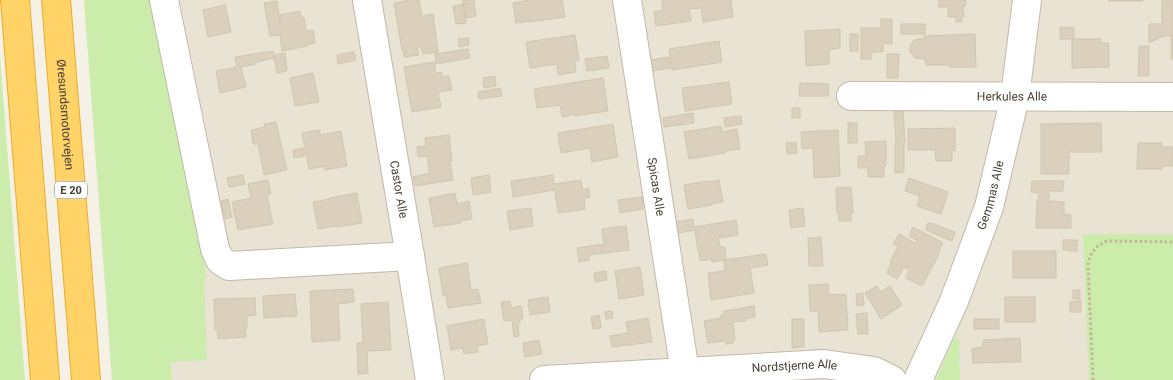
<svg xmlns="http://www.w3.org/2000/svg" width="1173" height="380" font-family="Roboto,sans-serif">
<style>
.residential{fill:#e9e3d4}
.green{fill:#ccecab}
.building{fill:#dad0bd;stroke:#d3c6ad}
.lines{fill:none;stroke-linecap:round;stroke-linejoin:round}
.minor-casing{stroke:#c1b9a8;stroke-width:30}
.highway-casing{stroke:#ebac2a;stroke-width:30}
.path{stroke:#c4b698;stroke-width:3;stroke-dasharray:2.5 2.5;stroke-linecap:butt}
.minor{stroke:#fff;stroke-width:28}
.highway{stroke:#ffd367;stroke-width:28}
.labels{text-anchor:middle;stroke-width:4;stroke-linejoin:round;paint-order:stroke}
.shield{fill:#fff;stroke:#7f7a72;stroke-width:1}
.shield-label{font-size:11px;font-weight:bold;fill:#484135}
.street-label{font-size:12px;fill:#484135;stroke:#fff}
</style>
<rect width="100%" height="100%" fill="#f5f1e6"/>
<polygon class="residential" points="150,0 1173,0 1173,380 172,380 171,362 204,278 207,278"/>
<g class="green">
<polygon points="84,0 150,0 177,126 207,278 204,278 207,360 171,362 172,380 112,380"/>
<polygon points="0,55 25,380 0,380"/>
<polygon points="1083,234 1173,234 1173,380 1089,380"/>
<polygon points="959,338 960,380 936,380 954,339"/>
</g>
<g class="building">
<polygon points="410,0 419,0 422,16 433,14 438,52 423,54 421,47 417,47 419,55 404,57 403,50 402,50 394,3"/>
<polygon points="463,0 474,0 476,16 466,18"/>
<polygon points="525,0 562,0 565,17 529,22 529,21 516,23 513,3 525,1"/>
<polygon points="662,0 731,0 733,17 703,22 701,8 689,9 691,21 656,26 654,12 663,10"/>
<polygon points="939,0 966,0 965,6 963,7 964,17 962,17 962,22 956,22 956,17 948,17 948,7 939,7"/>
<rect x="1109" y="0" width="34" height="1"/>
<polygon points="1162,0 1173,0 1173,59 1171,59 1171,36 1163,36 1149,43 1149,24 1162,24"/>
<polygon points="277,1 280,21 281,21 280,15 300,11 301,18 304,17 306,31 313,30 315,43 308,44 308,46 282,51 280,35 270,36 264,3"/>
<polygon points="463,4 466,23 456,24 453,6"/>
<polygon points="225,5 231,32 208,37 203,10"/>
<polygon points="881,19 892,19 892,44 883,43 883,52 872,52 871,59 861,59 861,28 881,28"/>
<rect x="901" y="24" width="24" height="10"/>
<polygon points="1060,27 1074,28 1074,39 1060,39"/>
<polygon points="840,29 840,48 829,50 829,64 806,66 805,31"/>
<rect x="850" y="34" width="8" height="17"/>
<polygon points="975,34 976,67 950,67 950,65 926,65 925,59 915,58 910,52 910,46 913,41 917,39 925,39 924,36"/>
<polygon points="575,35 579,60 575,61 576,72 558,75 557,64 530,68 526,42"/>
<polygon points="469,38 469,45 459,47 458,39"/>
<polygon points="1072,39 1101,39 1101,43 1109,43 1109,67 1072,68"/>
<polygon points="719,41 722,62 672,70 669,49"/>
<polygon points="1139,46 1149,46 1149,76 1138,76"/>
<polygon points="468,49 470,58 436,64 435,54"/>
<polygon points="273,51 274,58 256,62 256,64 241,67 246,87 220,93 216,71 237,67 235,57"/>
<polygon points="354,52 356,60 338,64 337,55"/>
<polygon points="285,53 287,71 277,73 274,55"/>
<polygon points="887,54 899,54 898,78 887,78"/>
<polygon points="607,56 609,68 587,71 585,59"/>
<polygon points="669,57 670,68 652,71 650,60"/>
<polygon points="434,62 436,73 441,72 442,77 449,76 452,90 438,92 441,107 412,112 404,67"/>
<polygon points="313,73 319,102 295,106 290,78"/>
<polygon points="495,76 496,86 484,88 483,78"/>
<polygon points="603,78 608,111 575,116 575,114 562,117 560,105 537,108 534,89"/>
<polygon points="729,82 732,104 685,111 682,88"/>
<polygon points="800,83 829,84 828,96 799,96"/>
<polygon points="500,88 502,96 479,99 478,92"/>
<rect x="792" y="108" width="8" height="10"/>
<polygon points="894,111 903,111 905,143 904,143 904,172 895,173 895,144 896,144"/>
<polygon points="693,113 694,123 664,127 663,118"/>
<polygon points="741,116 742,124 725,127 724,118"/>
<polygon points="276,122 287,170 264,175 258,144 253,144 251,130 265,127 264,124"/>
<rect x="848" y="123" width="9" height="20"/>
<polygon points="1101,123 1102,152 1069,152 1069,174 1041,174 1041,124"/>
<polygon points="613,124 618,157 592,162 590,148 561,153 558,133"/>
<polygon points="721,126 722,132 737,129 740,149 725,151 725,153 689,159 684,132"/>
<polygon points="955,128 955,151 952,150 952,161 936,161 935,150 908,150 908,129"/>
<polygon points="320,130 320,135 341,131 347,166 325,170 325,166 309,169 302,133"/>
<polygon points="838,130 840,176 814,178 813,148 802,149 801,132"/>
<polygon points="449,135 452,161 450,161 453,180 415,186 413,177 430,173 427,156 418,157 417,147 426,146 425,138"/>
<polygon points="886,141 886,166 884,166 884,177 868,177 868,168 858,168 858,156 866,156 865,142"/>
<polygon points="796,142 797,153 787,154 786,143"/>
<polygon points="1138,143 1162,143 1162,147 1173,147 1173,166 1162,166 1162,169 1137,169"/>
<polygon points="303,148 305,156 294,158 293,150"/>
<polygon points="243,175 245,184 229,187 227,178"/>
<polygon points="489,175 491,192 473,195 471,178"/>
<polygon points="553,175 554,184 581,180 582,189 589,188 590,197 584,199 585,209 558,213 555,190 513,197 511,181"/>
<polygon points="909,178 948,192 941,214 917,206 920,196 905,191"/>
<polygon points="268,180 271,194 267,195 273,224 238,230 232,202 251,198 248,184"/>
<polygon points="719,180 723,202 711,204 711,205 688,209 684,185 708,181 708,182"/>
<polygon points="1032,181 1064,181 1063,191 1045,191 1045,193 1049,193 1049,201 1064,202 1064,214 1071,215 1071,228 1036,228 1037,201 1038,201 1039,193 1031,192"/>
<polygon points="851,187 853,213 851,213 851,221 839,221 839,214 837,214 836,188"/>
<polygon points="357,193 362,223 336,227 335,226 318,229 313,202 330,199 330,198"/>
<polygon points="455,193 457,204 469,201 472,219 460,221 461,223 434,227 429,198"/>
<polygon points="642,197 643,209 620,213 618,200"/>
<polygon points="228,199 232,217 225,219 221,201"/>
<polygon points="531,208 533,226 510,230 507,211"/>
<polygon points="803,208 805,226 791,228 789,210"/>
<polygon points="693,219 694,227 736,220 738,235 718,238 720,247 725,247 726,260 712,262 712,259 700,261 699,251 698,251 695,230 678,233 676,222"/>
<polygon points="928,223 931,224 931,223 955,232 952,241 926,230"/>
<polygon points="626,226 629,250 589,255 589,260 579,262 577,248 604,244 602,229"/>
<polygon points="913,227 943,243 938,253 939,254 922,286 906,278 910,270 904,267 897,279 887,273 891,263 890,262 898,246 893,244 899,234 915,243 917,241 917,240 909,236"/>
<polygon points="821,237 823,266 809,266 808,238"/>
<polygon points="1063,240 1077,240 1077,251 1063,250"/>
<rect x="1013" y="251" width="43" height="27"/>
<polygon points="766,254 768,265 750,268 754,293 711,300 708,273 725,271 724,260"/>
<polygon points="467,263 471,290 478,289 481,303 448,308 446,295 443,296 439,268"/>
<polygon points="640,267 644,295 619,299 615,271"/>
<polygon points="606,271 607,280 595,282 594,273"/>
<polygon points="828,284 829,295 846,294 848,330 819,332 818,311 810,311 809,285"/>
<polygon points="877,286 880,292 890,286 902,305 881,319 865,293"/>
<polygon points="353,289 354,302 338,304 340,340 312,342 310,291"/>
<rect x="1073" y="290" width="7" height="9"/>
<polygon points="863,293 864,305 857,306 856,294"/>
<polygon points="295,294 297,316 264,318 263,296"/>
<polygon points="548,297 550,312 530,315 528,300"/>
<rect x="1005" y="297" width="30" height="25"/>
<polygon points="255,298 256,315 247,316 247,329 245,329 246,337 218,339 217,330 215,330 214,299"/>
<polygon points="510,301 511,308 521,306 523,318 520,319 520,322 518,323 519,336 514,337 512,320 504,321 501,302"/>
<polygon points="1081,301 1081,312 1070,312 1070,302"/>
<polygon points="388,302 391,350 367,351 368,373 358,374 357,343 363,343 361,304"/>
<polygon points="754,306 755,317 744,319 745,321 733,322 735,340 733,340 733,343 726,344 725,341 708,343 704,321 721,318 721,315 724,315 724,311"/>
<polygon points="612,311 613,318 606,319 605,312"/>
<polygon points="867,313 868,334 858,334 856,314"/>
<polygon points="599,315 601,328 593,329 591,317"/>
<polygon points="648,318 652,342 612,347 610,336 628,333 626,322"/>
<polygon points="484,319 488,344 477,346 478,352 464,354 463,348 451,350 447,326"/>
<polygon points="792,319 804,319 804,347 792,348"/>
<rect x="974" y="319" width="25" height="10"/>
<polygon points="1020,338 1021,362 973,363 972,349 983,347 983,340"/>
<polygon points="539,340 542,354 525,357 523,343"/>
</g>
<g class="lines">
<g class="minor-casing">
<g id="minor">
<polyline points="164,0 215,249 220,260 229,266 410,256"/>
<path id="s1" d="M367 0 410 256 430 380"/>
<path id="s2" d="M627 0 685 372"/>
<path id="s3" d="M851 96 1173 97"/>
<path id="s4" d="M544 380 824 364 874 371 892 380"/>
<path id="s5" d="M918 380 954 301 989 207 1015 97 1027 0"/>
</g>
</g>
<g class="highway-casing">
<g id="highway">
<polyline points="15,0 45,380"/>
<path id="s6" d="M56 0 86 380"/>
</g>
</g>
<path class="path" d="M1093 380 1088 264C1091 252 1095 246 1107 241L1173 242"/>
<use href="#minor" class="minor"/>
<use href="#highway" class="highway"/>
</g>
<g class="labels">
<rect class="shield" x="55" y="181.5" width="32" height="17" rx="4"/>
<g class="shield-label">
<text x="71" y="194">E 20</text>
</g>
<g class="street-label">
<text dy="4" stroke="none"><textPath href="#s3" startOffset="161">Herkules Alle</textPath></text>
<text dy="4" stroke="none"><textPath href="#s6" startOffset="115">Øresundsmotorvejen</textPath></text>
<text dy="4" stroke="none"><textPath href="#s2" startOffset="189">Spicas Alle</textPath></text>
<text dy="4" stroke="none"><textPath href="#s1" startOffset="192">Castor Alle</textPath></text>
<text dy="4" stroke="none"><textPath href="#s5" startOffset="199">Gemmas Alle</textPath></text>
<text dy="4" stroke="none"><textPath href="#s4" startOffset="251">Nordstjerne Alle</textPath></text>
</g>
</g>
</svg>
